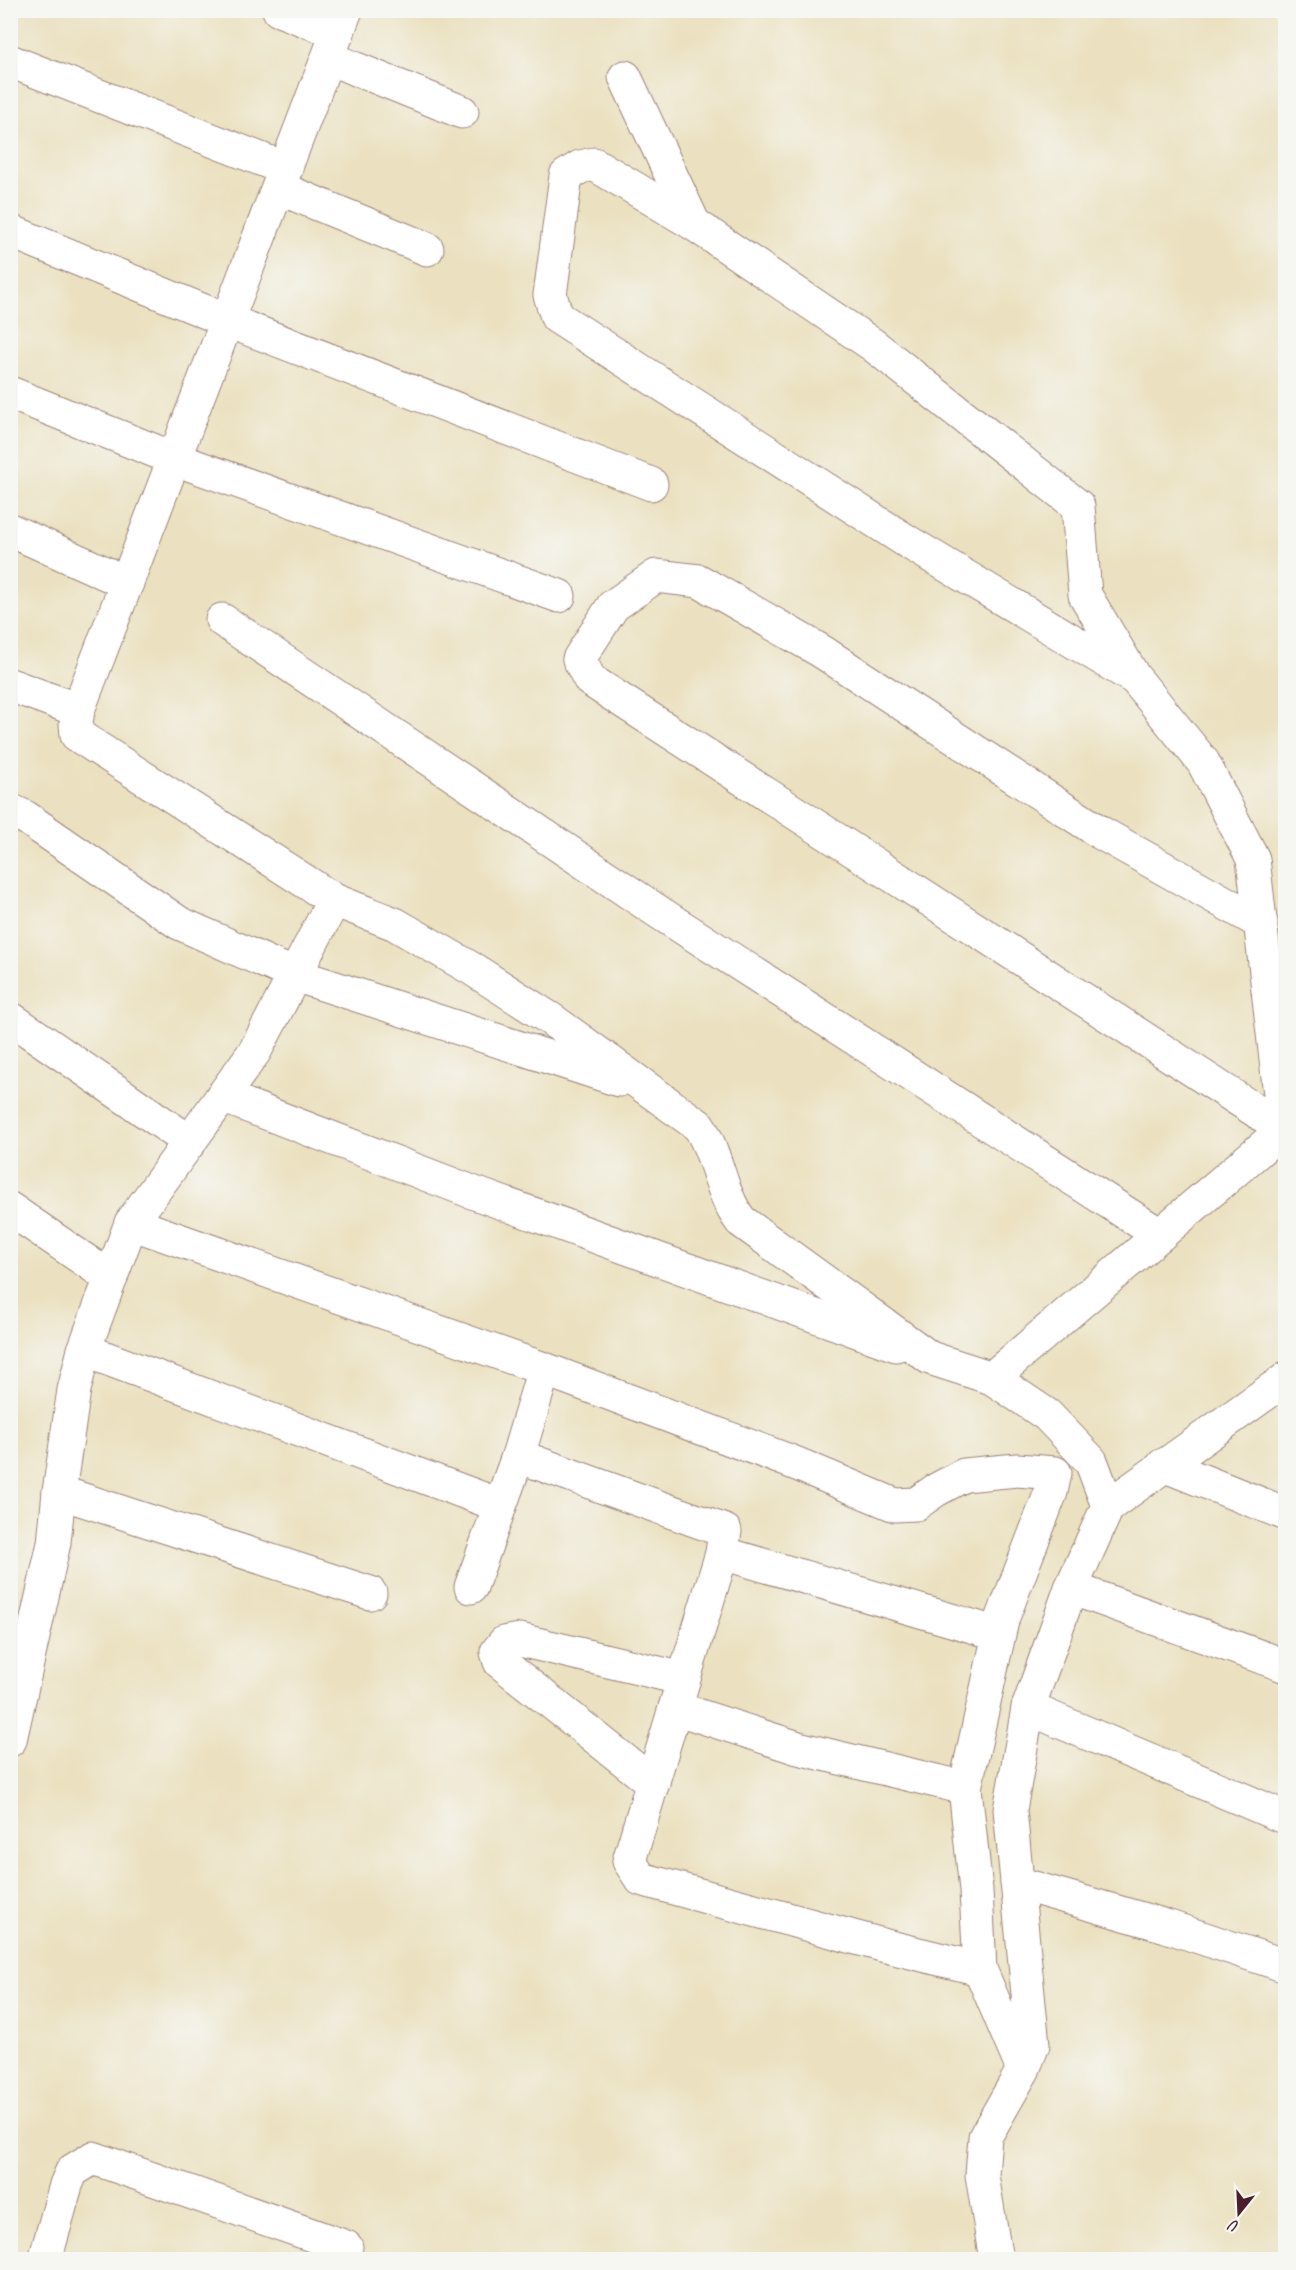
<svg xmlns="http://www.w3.org/2000/svg" width="1296" height="2270" font-family="Caveat,sans-serif">
<style>
.lines{fill:none;stroke-linecap:round;stroke-linejoin:round}
.minor-casing{stroke:#9a8076;stroke-width:35}
.minor{stroke:#fff;stroke-width:33}
</style>
<rect width="100%" height="100%" fill="#f6f6f2"/>
<filter id="ink" filterUnits="userSpaceOnUse"><feTurbulence type="fractalNoise" baseFrequency=".0167" numOctaves="2"/><feDisplacementMap in="SourceGraphic" scale="12" xChannelSelector="R" yChannelSelector="G"/><feConvolveMatrix kernelMatrix="1 2 1 2 8 2 1 2 1" color-interpolation-filters="sRGB"/></filter>
<filter id="wash" filterUnits="userSpaceOnUse"><feTurbulence type="fractalNoise" baseFrequency=".008" numOctaves="4" result="noise"/><feDisplacementMap in="SourceGraphic" scale="24" xChannelSelector="R" yChannelSelector="G"/><feGaussianBlur stdDeviation="1.35" result="paint"/><feColorMatrix in="noise" values="0 0 0 0 0 0 0 0 0 0 0 0 0 0 0 0 0 1.4 0 .05"/><feComposite in="paint" operator="in"/></filter>
<g filter="url(#wash)">
<rect width="100%" height="100%" fill="#ebe1c0"/>
</g>
<g filter="url(#ink)">
<g class="lines">
<g class="minor-casing">
<g id="minor">
<polyline points="279,10 338,33"/>
<path d="M346 10 78 710 76 724 77 735 334 900 395 924 474 970 552 1020 699 1126C718 1155 720 1194 741 1221L930 1358 992 1378 1047 1415 1091 1461 1108 1506 1071 1588 1028 1708 1010 1810 1033 2045 1023 2070 985 2137 982 2175 996 2260"/>
<polyline points="329,58 462,112"/>
<polyline points="10,61 286,169"/>
<polyline points="625,77 694,224 873,345 1078,506 1085,595 1134,677 1203,762 1253,859 1284,1129 992,1378"/>
<polyline points="279,188 427,249"/>
<polyline points="694,224 594,164 580,167 566,176 550,295 557,317 908,542 1131,676"/>
<polyline points="10,231 228,321 651,484"/>
<polyline points="10,393 175,459 559,596"/>
<polyline points="10,530 127,583"/>
<polyline points="222,620 660,913 1160,1235"/>
<polyline points="10,685 78,710"/>
<polyline points="10,810 25,817 179,923 295,975 619,1080"/>
<polyline points="1261,923 1101,833 821,651 699,581 656,576 613,606 579,659 590,680 1284,1129"/>
<polyline points="10,1018 190,1142"/>
<polyline points="222,1096 472,1192 896,1345"/>
<polyline points="10,1209 111,1278"/>
<polyline points="131,1223 544,1369"/>
<polyline points="84,1350 499,1505"/>
<polyline points="1163,1465 1286,1514"/>
<polyline points="59,1492 370,1593"/>
<polyline points="1108,1506 1286,1379"/>
<polyline points="722,1553 675,1708 798,1748 965,1788"/>
<polyline points="471,1587 518,1456"/>
<polyline points="1071,1588 1286,1666"/>
<polyline points="999,1634 722,1553 725,1531 518,1456 544,1369 797,1464 895,1505 916,1504 936,1490 964,1475 1017,1470 1055,1473 1051,1492 1003,1617 999,1634 965,1788 976,1890 980,1969 1023,2070"/>
<polyline points="675,1708 629,1861 641,1879 886,1946 980,1969"/>
<polyline points="1028,1708 1286,1818"/>
<polyline points="10,1740 54,1543 59,1492 74,1390 84,1350 131,1223 255,1051 334,900"/>
<polyline points="653,1783 500,1662 497,1652 504,1643 520,1640 684,1679"/>
<polyline points="1017,1883 1166,1926 1286,1966"/>
<polyline points="45,2260 66,2185 72,2171 93,2158 346,2247"/>
</g>
</g>
<use href="#minor" class="minor"/>
</g>
</g>
<rect width="1296" height="2270" fill="none" stroke="#f6f6f2" stroke-width="36"/>
<g transform="translate(1239 2213) rotate(198)" stroke="#f6f6f2" stroke-width="4.5" paint-order="stroke">
<path d="M0-4.5L10 22L0 15L-10 22Z" fill="#4a1f2b"/>
<text y="-9" font-size="16" font-weight="bold" text-anchor="middle" fill="#4a1f2b">U</text>
</g>
</svg>
